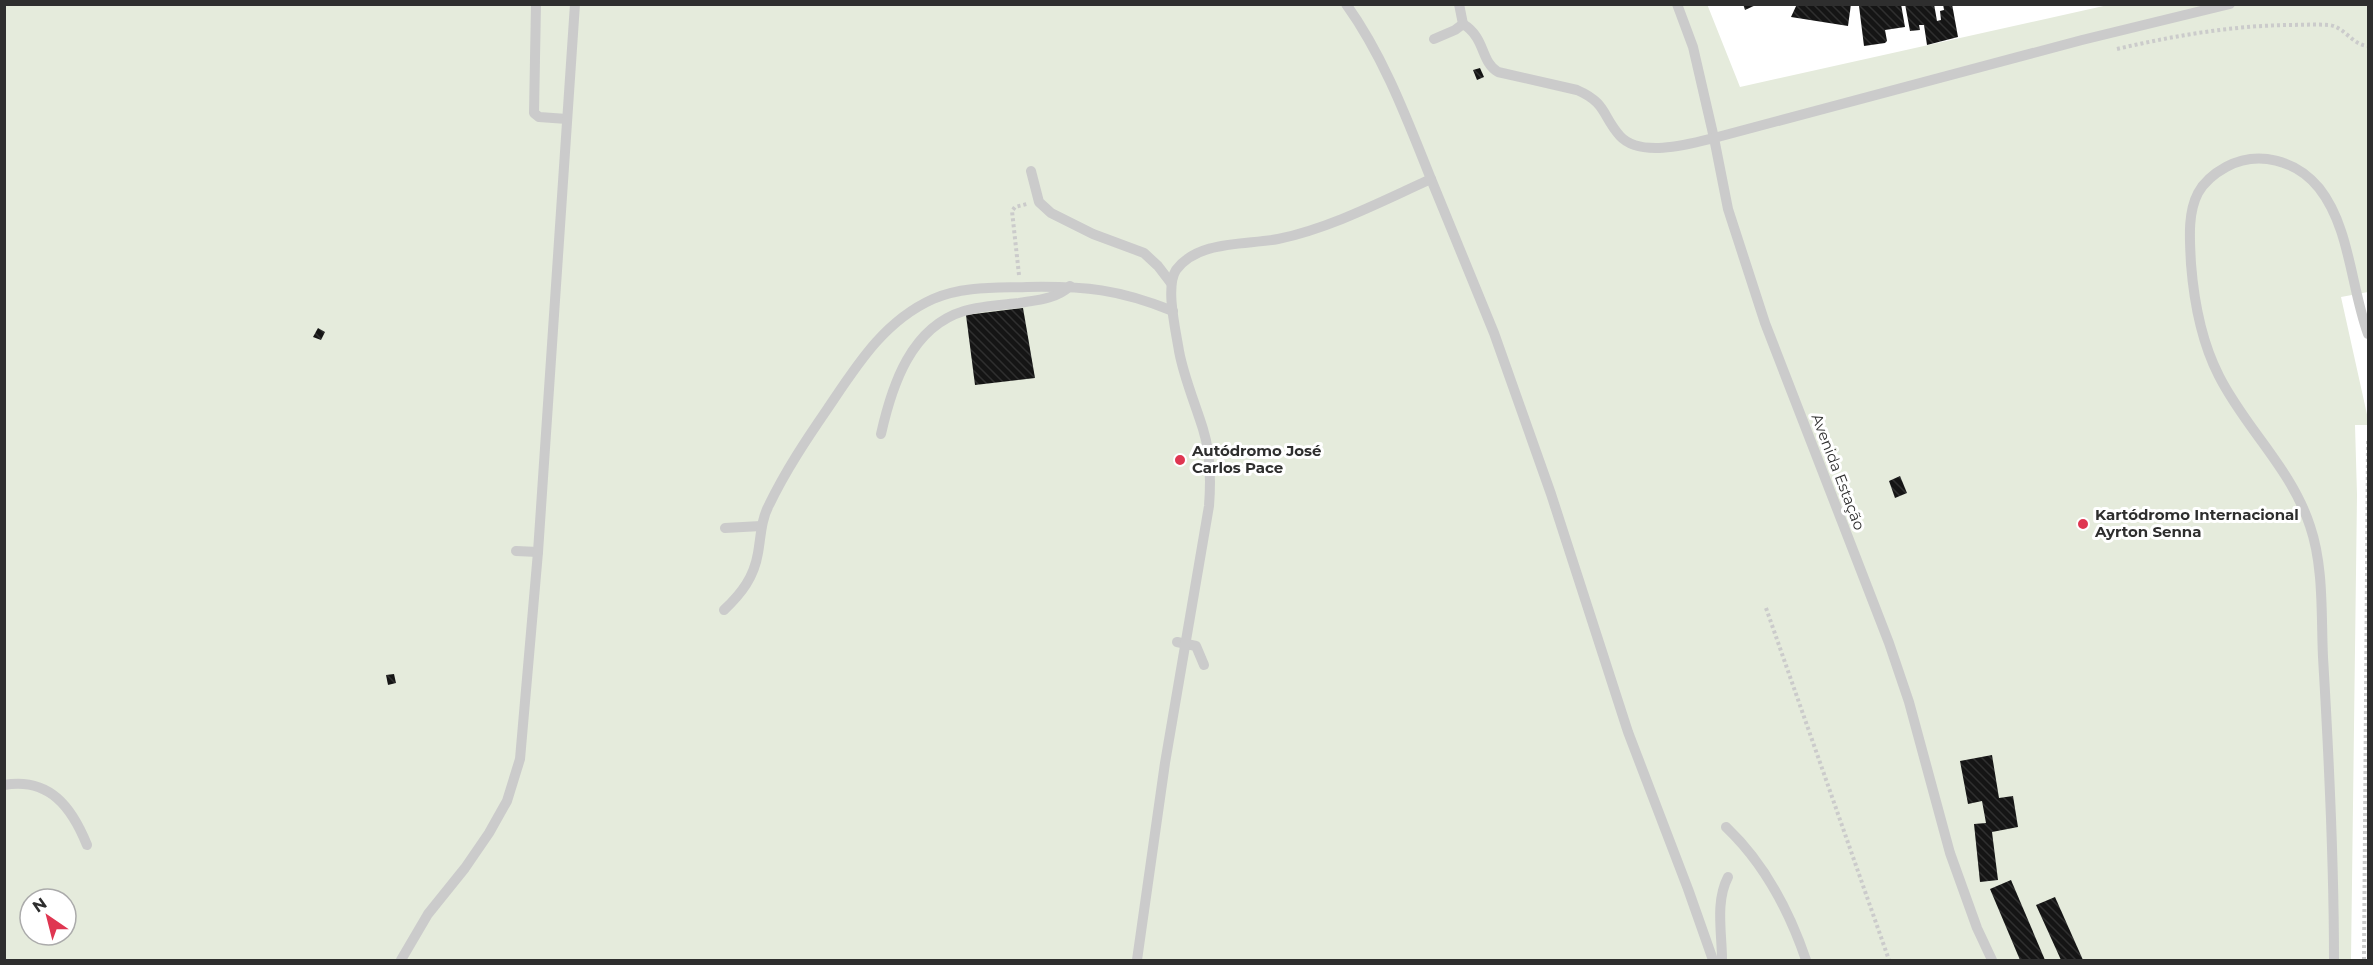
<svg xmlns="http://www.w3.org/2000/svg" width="2373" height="965" font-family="Montserrat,sans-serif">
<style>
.garden{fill:#e5ebdc;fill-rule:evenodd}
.building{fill:url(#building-back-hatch)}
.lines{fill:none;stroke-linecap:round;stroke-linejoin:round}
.path{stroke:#cbcbcb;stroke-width:4;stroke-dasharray:3 3;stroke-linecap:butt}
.lane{stroke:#cbcbcb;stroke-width:10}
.poi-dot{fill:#df3651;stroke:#fff;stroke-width:2}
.labels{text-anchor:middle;stroke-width:6;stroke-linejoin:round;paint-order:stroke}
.poi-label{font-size:15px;font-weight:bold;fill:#2e2e2e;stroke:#fff;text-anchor:start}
.street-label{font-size:15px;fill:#2e2e2e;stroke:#fff}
</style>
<defs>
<pattern id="building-back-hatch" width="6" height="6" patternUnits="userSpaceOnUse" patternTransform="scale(1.5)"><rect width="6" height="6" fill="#151515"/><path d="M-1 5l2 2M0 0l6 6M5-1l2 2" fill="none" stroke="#2f2f2f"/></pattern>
</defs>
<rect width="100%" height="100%" fill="#fff"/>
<path class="garden" d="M1707 4 1740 87 2108 5H2368V292L2341 297 2368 419V425H2355L2357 495 2351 960H5V5ZM30 899H66V935H30Z"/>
<g class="building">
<polygon points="1743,4 1758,4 1745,10"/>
<polygon points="1797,4 1851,4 1848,26 1791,17"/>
<polygon points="1869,4 1901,4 1905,27 1885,30 1887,41 1885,43 1864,46 1859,6"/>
<polygon points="1905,4 1934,4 1937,21 1941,20 1940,11 1944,10 1943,4 1952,4 1958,37 1927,45 1924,25 1919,25 1920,30 1910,31"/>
<polygon points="1480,68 1484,77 1477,80 1473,70"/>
<polygon points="1023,308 1035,378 975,385 966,315"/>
<polygon points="318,328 325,332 321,340 313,337"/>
<polygon points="1900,476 1907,493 1895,498 1889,481"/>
<polygon points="394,674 396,683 388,685 386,675"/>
<polygon points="1992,755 1999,798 2013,796 2018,827 1992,832 1998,880 1980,882 1974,824 1986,823 1982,801 1968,804 1960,761"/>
<polygon points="2011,880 2045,960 2020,960 1990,889"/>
<polygon points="2055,897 2083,960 2061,960 2036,905"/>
</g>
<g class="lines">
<g class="path">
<path d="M2117 49C2173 36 2229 26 2287 25 2301 25 2315 24 2329 25 2345 27 2352 45 2368 46"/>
<polyline points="1019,275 1012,211 1015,207 1027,204"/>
<polyline points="1766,608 1889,960"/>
<polyline points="2364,960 2368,438"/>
</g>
<g class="lane">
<polyline points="536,4 534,113 539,117 567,119"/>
<polyline points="1677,4 1693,47 1714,138 2082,40 2230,4"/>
<path d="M1463 24C1486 38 1480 61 1498 72L1577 90C1607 103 1602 116 1620 136 1640 158 1690 144 1714 138L1728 209 1765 323 1889 643 1909 702 1950 853 1977 928 1992 960"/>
<polyline points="1434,39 1455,30 1463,24 1459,4"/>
<polyline points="1031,171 1039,202 1051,213 1093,234 1144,253 1158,266 1171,283"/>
<polyline points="1431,179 1494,333 1551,494 1628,732 1688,889 1713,960"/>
<path d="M881 434C892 385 911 327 964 311 981 306 1001 305 1019 303 1037 300 1056 299 1070 286"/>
<polyline points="725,528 761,526"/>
<polyline points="516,551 538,552"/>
<path d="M724 610C742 593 754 577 758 553 761 536 761 520 769 505 786 470 806 440 828 408 857 365 884 321 933 299 963 286 996 288 1027 287 1086 286 1118 289 1173 311"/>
<polyline points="1177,642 1196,646 1204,665"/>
<path d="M4 785C50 777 72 808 87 845"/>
<path d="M1726 827C1765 864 1789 910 1806 960"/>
<polyline points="401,960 428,914 465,868 489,833 507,801 520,759 538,552 575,4"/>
<path d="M1137 960 1165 763 1209 506C1211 480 1211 454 1203 429 1195 403 1184 378 1179 351 1176 331 1165 287 1176 270 1198 240 1246 245 1278 239 1331 228 1382 201 1431 179 1407 119 1384 57 1346 4"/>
<path d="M1722 960C1722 933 1715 902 1728 877"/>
<path d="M2334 960C2334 859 2329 758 2323 657 2321 615 2324 567 2310 526 2291 468 2245 428 2219 376 2201 341 2194 302 2191 264 2190 242 2187 214 2198 193 2204 182 2215 173 2226 167 2258 150 2296 160 2319 188 2350 227 2351 288 2368 334"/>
</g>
</g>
<g class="poi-dot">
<circle cx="1180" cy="460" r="6"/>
<circle cx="2083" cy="524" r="6"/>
</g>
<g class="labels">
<g class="poi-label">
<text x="1192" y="456">Autódromo José<tspan x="1192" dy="17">Carlos Pace</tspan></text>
<text x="2095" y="520">Kartódromo Internacional<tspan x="2095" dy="17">Ayrton Senna</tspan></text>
</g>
<g class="street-label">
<text transform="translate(1838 472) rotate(69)" y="5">Avenida Estação</text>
</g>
</g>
<rect width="2373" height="965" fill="none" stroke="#2e2e2e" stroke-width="12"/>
<g transform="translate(48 917) rotate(325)"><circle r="28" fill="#ffffff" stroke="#ababab" stroke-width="1.5"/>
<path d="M0-4.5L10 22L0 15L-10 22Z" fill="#df3651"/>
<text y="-9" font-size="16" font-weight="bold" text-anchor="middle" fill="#2e2e2e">N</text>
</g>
</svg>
